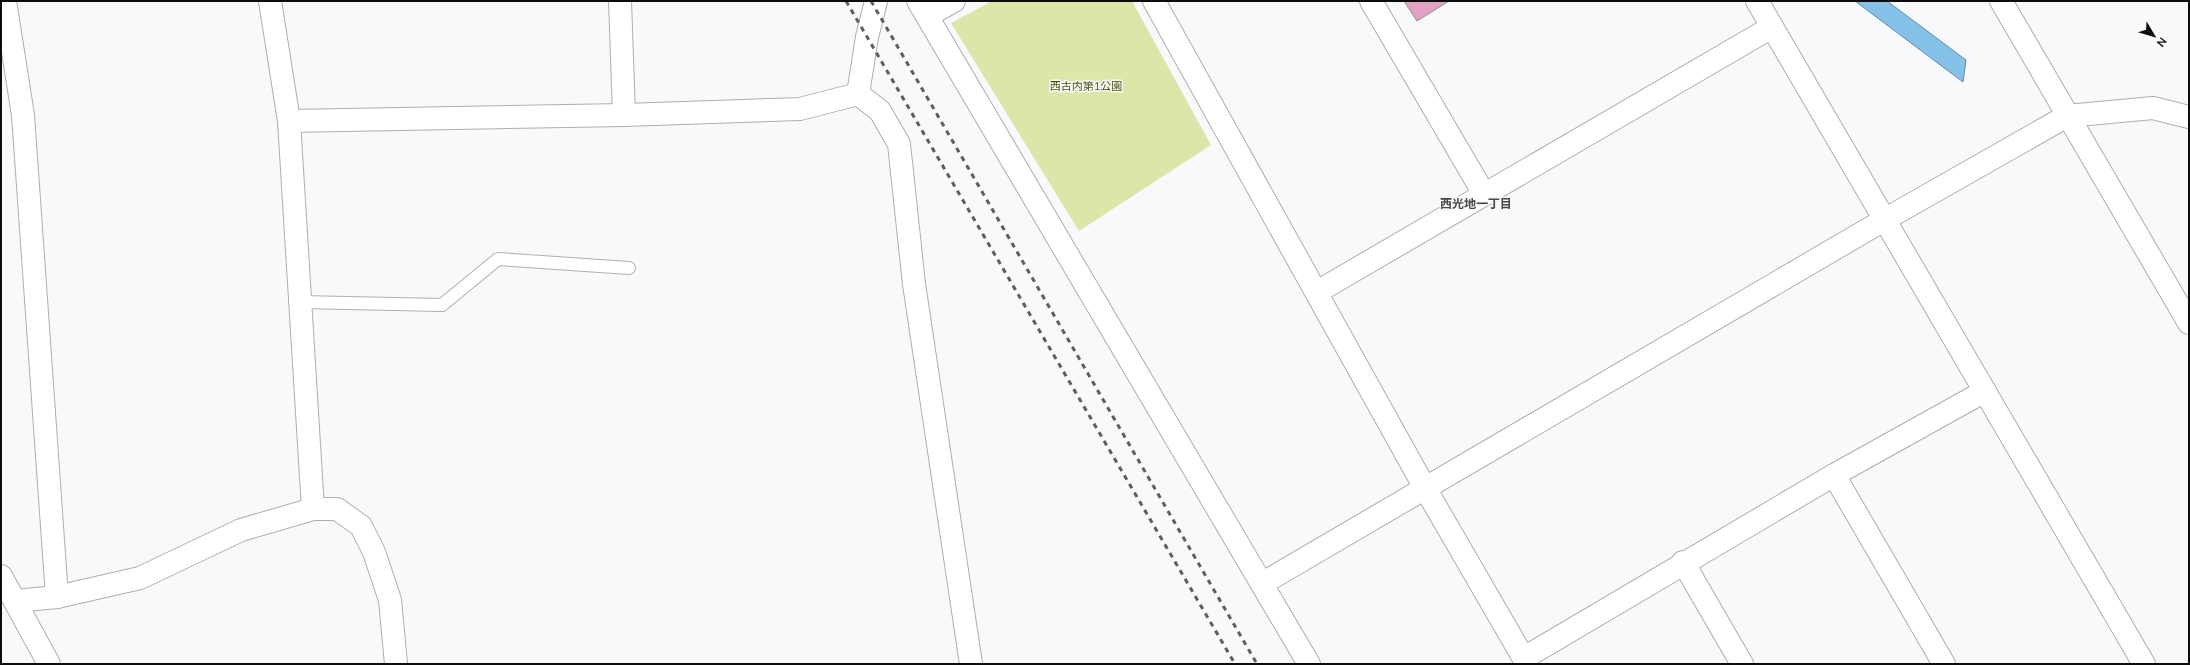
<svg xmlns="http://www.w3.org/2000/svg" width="2190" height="665" font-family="Mulish,'Noto Sans JP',sans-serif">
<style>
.green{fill:#dde6a8}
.water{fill:#85c1e8;stroke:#618ba7}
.building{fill:#e1a3c1;stroke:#908e8f}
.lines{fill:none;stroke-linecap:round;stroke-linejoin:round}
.service-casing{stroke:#aeaeb0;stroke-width:14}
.minor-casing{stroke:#aeaeb0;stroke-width:24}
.tertiary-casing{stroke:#aeaeb0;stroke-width:24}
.service{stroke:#fff;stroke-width:12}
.minor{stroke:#fff;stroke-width:22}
.tertiary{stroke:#fff;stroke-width:22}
.rail{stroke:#5d5e5f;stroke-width:3;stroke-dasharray:5 5;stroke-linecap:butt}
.labels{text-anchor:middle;stroke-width:3;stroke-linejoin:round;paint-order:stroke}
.park-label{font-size:11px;fill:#4e540b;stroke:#f8f9fb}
.neighbourhood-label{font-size:12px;font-weight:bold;fill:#48484a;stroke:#f8f9fb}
</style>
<rect width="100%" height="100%" fill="#f8f9fb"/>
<polygon class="green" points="992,1 1132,1 1211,145 1079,231 951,23"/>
<polygon class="water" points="1855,1 1887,1 1966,60 1963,82"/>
<polygon class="building" points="1404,1 1449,1 1417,21"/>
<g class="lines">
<g class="service-casing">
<polyline id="service" points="300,302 442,305 498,259 629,268"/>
</g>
<g class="minor-casing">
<g id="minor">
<polyline points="5,1 23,115 57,597"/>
<polyline points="270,1 289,121 313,509"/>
<polyline points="620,1 624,115"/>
<polyline points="918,1 1309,664"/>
<polyline points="1154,1 1425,488 1527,664"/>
<polyline points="1371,1 1484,194"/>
<polyline points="1757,1 2144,664"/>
<polyline points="927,16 954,1"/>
<polyline points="858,94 880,111 899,144 914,284 971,664"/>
<polyline points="858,94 867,37 876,1"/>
<polyline points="289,121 624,115 800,109 858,94"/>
<polyline points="1317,292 1772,27"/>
<polyline points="1834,475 1944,664"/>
<polyline points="1683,562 1742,664"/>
<polyline points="1263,583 1884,220 2067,116 2153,108 2189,117"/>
<polyline points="15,601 57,597 140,578 241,530 313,509 337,509 361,526 374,552 390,600 396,664"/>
<polyline points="1524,658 1834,475 1985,391"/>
</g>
</g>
<g class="tertiary-casing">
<g id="tertiary">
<polyline points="2001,1 2189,323"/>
<polyline points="1,576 49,664"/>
</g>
</g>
<use href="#service" class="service"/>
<use href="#minor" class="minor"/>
<use href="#tertiary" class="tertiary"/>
<g class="rail">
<polyline points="846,1 1235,664"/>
<polyline points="871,1 1257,664"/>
</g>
</g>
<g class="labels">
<g class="park-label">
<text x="1086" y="90">西古内第1公園</text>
</g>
<g class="neighbourhood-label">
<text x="1476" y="208">西光地一丁目</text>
</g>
</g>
<rect width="2190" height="665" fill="none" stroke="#0d0d0e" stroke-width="4"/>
<g transform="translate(2154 36) rotate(128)" stroke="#f8f9fb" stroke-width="3" paint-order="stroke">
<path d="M0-3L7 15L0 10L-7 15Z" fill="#0d0d0e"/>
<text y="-6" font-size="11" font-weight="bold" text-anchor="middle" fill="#0d0d0e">N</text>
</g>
</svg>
